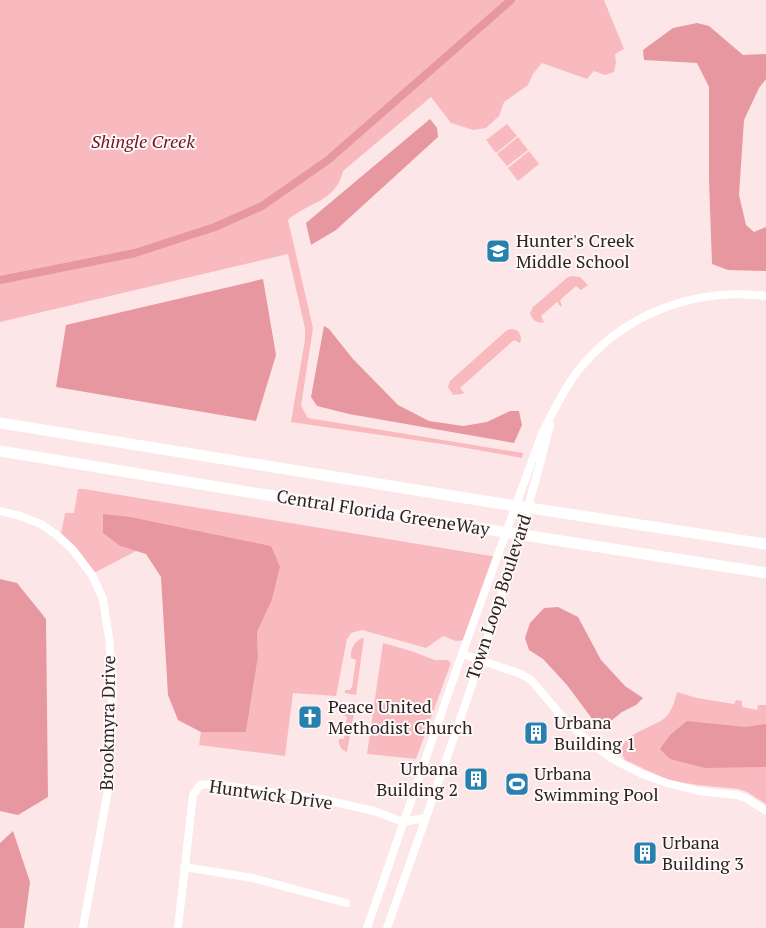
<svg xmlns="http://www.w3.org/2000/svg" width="766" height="928" font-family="'PT Serif',serif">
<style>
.green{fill:#f9babf}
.water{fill:#e7979f}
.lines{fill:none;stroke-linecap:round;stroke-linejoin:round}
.canal{stroke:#e7979f;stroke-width:8}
.minor{stroke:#fff;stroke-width:8}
.highway{stroke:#fff;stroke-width:11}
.labels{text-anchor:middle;stroke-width:4;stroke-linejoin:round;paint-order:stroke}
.park-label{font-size:18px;font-style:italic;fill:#6f1128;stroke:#fef8f8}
.poi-label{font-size:18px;fill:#2c2223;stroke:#fef8f8;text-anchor:start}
.street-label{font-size:18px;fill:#2c2223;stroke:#fef8f8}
</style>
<rect width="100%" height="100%" fill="#fde6e8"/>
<g class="green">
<path d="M0 0H604L624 49 615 54 616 62 614 72 605 75 594 71 587 79 542 63 533 74 528 85 504 102 499 116 486 128 473 130 451 123 431 97 343 171C336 202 308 202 288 220L313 328 301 406 308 418 523 453 522 458 449 445 291 422 305 340V328L288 254 0 322Z"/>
<polygon points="507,124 517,136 496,153 486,140"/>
<polygon points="518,137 528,150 507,166 497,154"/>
<polygon points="529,151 539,164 518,181 508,168"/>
<path d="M573 276 580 277 588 285 581 290 576 286 560 300 562 306H560L557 302 541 316 544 322C537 324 532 320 530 313L533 307 568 277Z"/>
<path d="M511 329C519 329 523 336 520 343L514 340 460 388 464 393 462 394 453 395 448 387 450 381 507 330Z"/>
<polygon points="78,489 84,489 497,557 467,640 456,641 443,636 426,648 362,630 351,633 347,639 336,696 293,693 285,756 199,745 201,732 246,732 258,657 257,632 272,600 280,567 120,546 136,551 94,573 77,549 61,534 65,513 74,513"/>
<path d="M362 638H364L356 695 345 693V690H350L352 687 356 660 351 658C350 649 354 642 362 638Z"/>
<polygon points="383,643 411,651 435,660 447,660 451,663 416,759 367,754"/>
<path d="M677 692 697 698 734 704 736 700 742 701V707L757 710 758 705H766V804L747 792 738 789 697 785 668 780 625 760C610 735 655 728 666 717 672 710 675 701 677 692Z"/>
<path d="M342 711 354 713 347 752C341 750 338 745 339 739H344L347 717 343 715Z"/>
</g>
<g class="water">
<polygon points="697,23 709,26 743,55 766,54 766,79 759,88 744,120 739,195 746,225 754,232 766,227 766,271 728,270 712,264 709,179 709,87 697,63 644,60 643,50 673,28"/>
<polygon points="430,119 437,128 438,137 336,230 311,245 306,223"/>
<polygon points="263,279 276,355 256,421 56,387 66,325"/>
<polygon points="324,326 329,329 353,359 398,405 429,421 463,426 487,422 510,411 519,411 522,425 514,443 349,414 317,406 311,397"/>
<polygon points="103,514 130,517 271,546 280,567 272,600 257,632 258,657 246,732 201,732 178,720 168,695 161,577 146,554 120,546 103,533"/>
<polygon points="0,579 17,583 46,619 48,797 18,815 0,811"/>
<polygon points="558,607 578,617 601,660 625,686 643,698 636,705 622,712 607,724 593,720 567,685 543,659 529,650 525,638 530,623 544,608"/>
<polygon points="687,721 746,727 766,724 766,767 705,768 670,759 660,749 670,735"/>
<polygon points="13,831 30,882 24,928 0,928 0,843"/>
</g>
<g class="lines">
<polyline class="canal" points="0,280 135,253 215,227 262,206 328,160 511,0"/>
<g class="minor">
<polyline points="0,511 20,516 41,524 58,536 73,550 92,575 103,599 109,638 113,686 108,790 83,928"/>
<polyline points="462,654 521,674 531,680 560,714 582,736 611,758 642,774 667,783 698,791 737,795 746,798 766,811"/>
<polyline points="184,867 253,878 346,903"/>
<polyline points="178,928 193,795 200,785 212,784 321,799 374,811 403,822 425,818"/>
<path d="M367 928 462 654 541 436C551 415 561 395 574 376 619 315 693 287 766 296"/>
<path d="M387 928C445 762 507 596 550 425"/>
</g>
<g class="highway">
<polyline points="0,423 503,504 766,544"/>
<polyline points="0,451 248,492 766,573"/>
</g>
</g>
<defs>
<g id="school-square" transform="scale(1.25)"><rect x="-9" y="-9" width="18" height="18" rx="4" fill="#2880af" stroke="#fef8f8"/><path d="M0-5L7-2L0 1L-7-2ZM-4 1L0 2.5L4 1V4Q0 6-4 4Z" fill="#fff"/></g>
<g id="church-square" transform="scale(1.25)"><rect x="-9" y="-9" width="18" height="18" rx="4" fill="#2880af" stroke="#fef8f8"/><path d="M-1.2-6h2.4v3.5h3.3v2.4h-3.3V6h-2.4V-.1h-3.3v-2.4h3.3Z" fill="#fff"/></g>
<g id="building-square" transform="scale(1.25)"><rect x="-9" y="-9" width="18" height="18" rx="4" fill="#2880af" stroke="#fef8f8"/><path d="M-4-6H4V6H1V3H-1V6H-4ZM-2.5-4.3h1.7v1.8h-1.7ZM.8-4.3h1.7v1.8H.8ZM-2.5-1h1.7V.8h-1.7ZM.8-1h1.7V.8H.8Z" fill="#fff"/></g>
<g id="stadium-square" transform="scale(1.25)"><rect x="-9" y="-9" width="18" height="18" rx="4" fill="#2880af" stroke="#fef8f8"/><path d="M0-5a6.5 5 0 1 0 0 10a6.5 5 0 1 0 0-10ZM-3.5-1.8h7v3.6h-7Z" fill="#fff"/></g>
</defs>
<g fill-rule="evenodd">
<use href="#school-square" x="498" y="251"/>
<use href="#church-square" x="310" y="717"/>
<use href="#building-square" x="536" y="733"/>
<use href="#building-square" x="476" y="779"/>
<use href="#stadium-square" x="517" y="784"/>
<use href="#building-square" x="645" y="853"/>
</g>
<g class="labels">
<g class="park-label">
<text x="143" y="148">Shingle Creek</text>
</g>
<g class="poi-label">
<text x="516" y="247">Hunter's Creek<tspan x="516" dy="21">Middle School</tspan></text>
<text x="328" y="713">Peace United<tspan x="328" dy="21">Methodist Church</tspan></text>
<text x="554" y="729">Urbana<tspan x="554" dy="21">Building 1</tspan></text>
<text x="458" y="775" text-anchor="end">Urbana<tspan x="458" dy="21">Building 2</tspan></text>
<text x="534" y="780">Urbana<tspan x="534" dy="21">Swimming Pool</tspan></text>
<text x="662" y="849">Urbana<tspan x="662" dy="21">Building 3</tspan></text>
</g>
<g class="street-label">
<text transform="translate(383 513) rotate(9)" y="6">Central Florida GreeneWay</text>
<text transform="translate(499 597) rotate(-72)" y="6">Town Loop Boulevard</text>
<text transform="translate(108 723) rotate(-89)" y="6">Brookmyra Drive</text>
<text transform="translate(271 795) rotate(8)" y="6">Huntwick Drive</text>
</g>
</g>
</svg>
